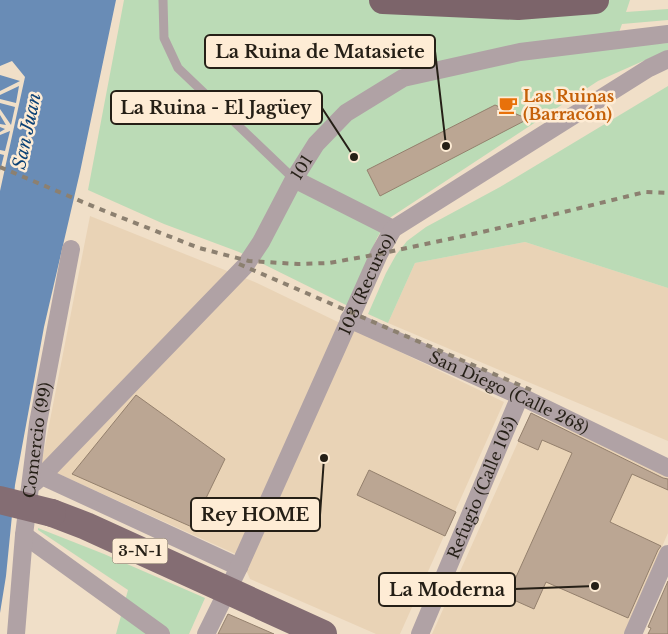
<svg xmlns="http://www.w3.org/2000/svg" width="668" height="634" font-family="'Libre Baskerville',serif">
<style>
.built{fill:#e9d3b6}
.green{fill:#bbdbb6}
.water{fill:#698cb6}
.pier{fill:#f0dfc8}
.building{fill:#bba693;stroke:#94806d}
.lines{fill:none;stroke-linecap:round;stroke-linejoin:round}
.service{stroke:#b0a2a5;stroke-width:9}
.minor{stroke:#b0a2a5;stroke-width:18}
.primary{stroke:#846d73;stroke-width:28}
.trunk{stroke:#7c646a;stroke-width:28}
.rail{stroke:#8c8070;stroke-width:4;stroke-dasharray:6 6;stroke-linecap:butt}
.primary-bridge{stroke:#846d73;stroke-width:28}
.labels{text-anchor:middle;stroke-width:5;stroke-linejoin:round;paint-order:stroke}
.shield{fill:#feecd5;stroke:#665c4f;stroke-width:1}
.shield-label{font-size:15px;font-weight:bold;fill:#251f16}
.food-label{font-size:16px;font-weight:bold;fill:#c56008;stroke:#feecd5;text-anchor:start}
.street-label{font-size:16px;fill:#251f16;stroke:#feecd5}
.water-label{font-size:18px;font-style:italic;fill:#0b4175;stroke:#feecd5}
.leader{fill:none;stroke:#251f16;stroke-width:2}
.callout-dot{fill:#251f16;stroke:#feecd5;stroke-width:2}
.callout{fill:#feecd5;stroke:#251f16;stroke-width:2}
.callout-label{font-size:18px;text-anchor:middle;font-weight:bold;fill:#251f16}
</style>
<rect width="100%" height="100%" fill="#f0dfc8"/>
<g class="built">
<polygon points="90,216 257,283 504,402 400,634 376,634 250,579 240,556 41,466"/>
<polygon points="525,242 668,288 668,441 388,323 415,263"/>
<polygon points="531,413 668,474 668,533 624,634 432,634"/>
</g>
<g class="green">
<polygon points="124,0 630,0 626,12 668,9 668,20 622,24 614,46 668,43 668,50 598,81 388,219 377,238 348,306 239,252 164,224 88,190"/>
<polygon points="668,86 668,288 525,242 415,263 388,323 368,314 386,273 396,255 407,241 426,227 500,187"/>
<polygon points="38,528 104,554 205,598 189,634 116,634 128,590 38,530"/>
</g>
<polygon class="water" points="0,0 116,0 80,172 44,327 15,485 6,576 0,613"/>
<polygon class="pier" points="12,61 25,77 0,191 0,171 4,155 0,154 0,150 5,151 10,131 0,135 0,132 5,129 0,127 0,124 6,125 0,115 0,109 11,125 15,107 0,103 0,99 16,103 19,86 0,95 0,91 20,81 0,75 0,66"/>
<g class="building">
<polygon points="495,105 528,119 380,196 367,170"/>
<polygon points="136,395 225,459 192,527 72,474"/>
<polygon points="531,413 663,478 668,479 668,490 632,474 610,522 661,546 658,550 628,618 546,582 534,609 507,597 572,453 542,440 538,450 518,441"/>
<polygon points="369,470 456,512 445,536 357,495"/>
<polygon points="668,581 668,634 648,634 651,628 648,627"/>
<polygon points="228,614 274,634 218,634"/>
</g>
<g class="lines">
<polyline class="service" points="163,0 164,38 178,68 294,179"/>
<g class="minor">
<polyline points="294,179 393,229"/>
<path id="s1" d="M349 319 520 396 668 468"/>
<path id="s2" d="M42 476 245 266 261 242 294 179 316 144 346 113 403 78 520 52 668 34"/>
<polyline points="34,483 42,476 239,567"/>
<polyline points="24,535 161,634"/>
<path id="s3" d="M16 634 24 535 38 423 71 249"/>
<path id="s4" d="M206 634 239 567 379 254 393 229 649 68 668 59"/>
<path id="s5" d="M420 634 520 396"/>
<polyline points="633,634 668,554"/>
</g>
<polyline class="primary" points="52,513 86,526 323,634"/>
<polyline class="trunk" points="383,0 518,6 595,0"/>
<g class="rail">
<polyline points="0,167 97,208 199,248 249,261 298,264 329,263 379,254 491,230 645,192 668,193"/>
<polyline points="239,264 531,390"/>
</g>
<polyline class="primary-bridge" points="0,500 52,513"/>
</g>
<defs>
<g id="cafe-bare" transform="scale(1.5)"><path d="M-5.5-4.5H6V0H3Q3 3.5 0 3.5H-2.5Q-5.5 3.5-5.5 0ZM3-3.2v2h1.7v-2ZM-6 4.5H4V6H-6Z" fill="#e8710a" stroke="#feecd5" stroke-width="2.5" paint-order="stroke"/></g>
</defs>
<g fill-rule="evenodd">
<use href="#cafe-bare" x="508" y="105"/>
</g>
<g class="labels">
<rect class="shield" x="112.5" y="538.5" width="55" height="25" rx="4"/>
<g class="shield-label">
<text x="140" y="556">3-N-1</text>
</g>
<g class="food-label">
<text x="523" y="102">Las Ruinas<tspan x="523" dy="18">(Barracón)</tspan></text>
</g>
<g class="street-label">
<text dy="6" stroke="none"><textPath href="#s2" startOffset="406">101</textPath></text>
<text dy="6" stroke="none"><textPath href="#s4" startOffset="385">103 (Recurso)</textPath></text>
<text dy="6" stroke="none"><textPath href="#s1" startOffset="176">San Diego (Calle 268)</textPath></text>
<text dy="6" stroke="none"><textPath href="#s3" startOffset="195">Comercio (99)</textPath></text>
<text dy="6" stroke="none"><textPath href="#s5" startOffset="159">Refugio (Calle 105)</textPath></text>
</g>
<g class="water-label">
<text transform="translate(27 131) rotate(-78)" y="6">San Juan</text>
</g>
</g>
<path class="leader" d="M446 146L435 51M354 157L322 108M324 458L320 515M595 586L515 589"/>
<g class="callout-dot">
<circle cx="446" cy="146" r="5"/>
<circle cx="354" cy="157" r="5"/>
<circle cx="324" cy="458" r="5"/>
<circle cx="595" cy="586" r="5"/>
</g>
<g class="callout">
<rect x="205" y="35" width="230" height="33" rx="5"/>
<rect x="111" y="91" width="211" height="33" rx="5"/>
<rect x="191" y="498" width="129" height="33" rx="5"/>
<rect x="379" y="573" width="136" height="33" rx="5"/>
</g>
<g class="callout-label">
<text x="320" y="58">La Ruina de Matasiete</text>
<text x="216" y="114">La Ruina - El Jagüey</text>
<text x="255" y="521">Rey HOME</text>
<text x="447" y="596">La Moderna</text>
</g>
</svg>
